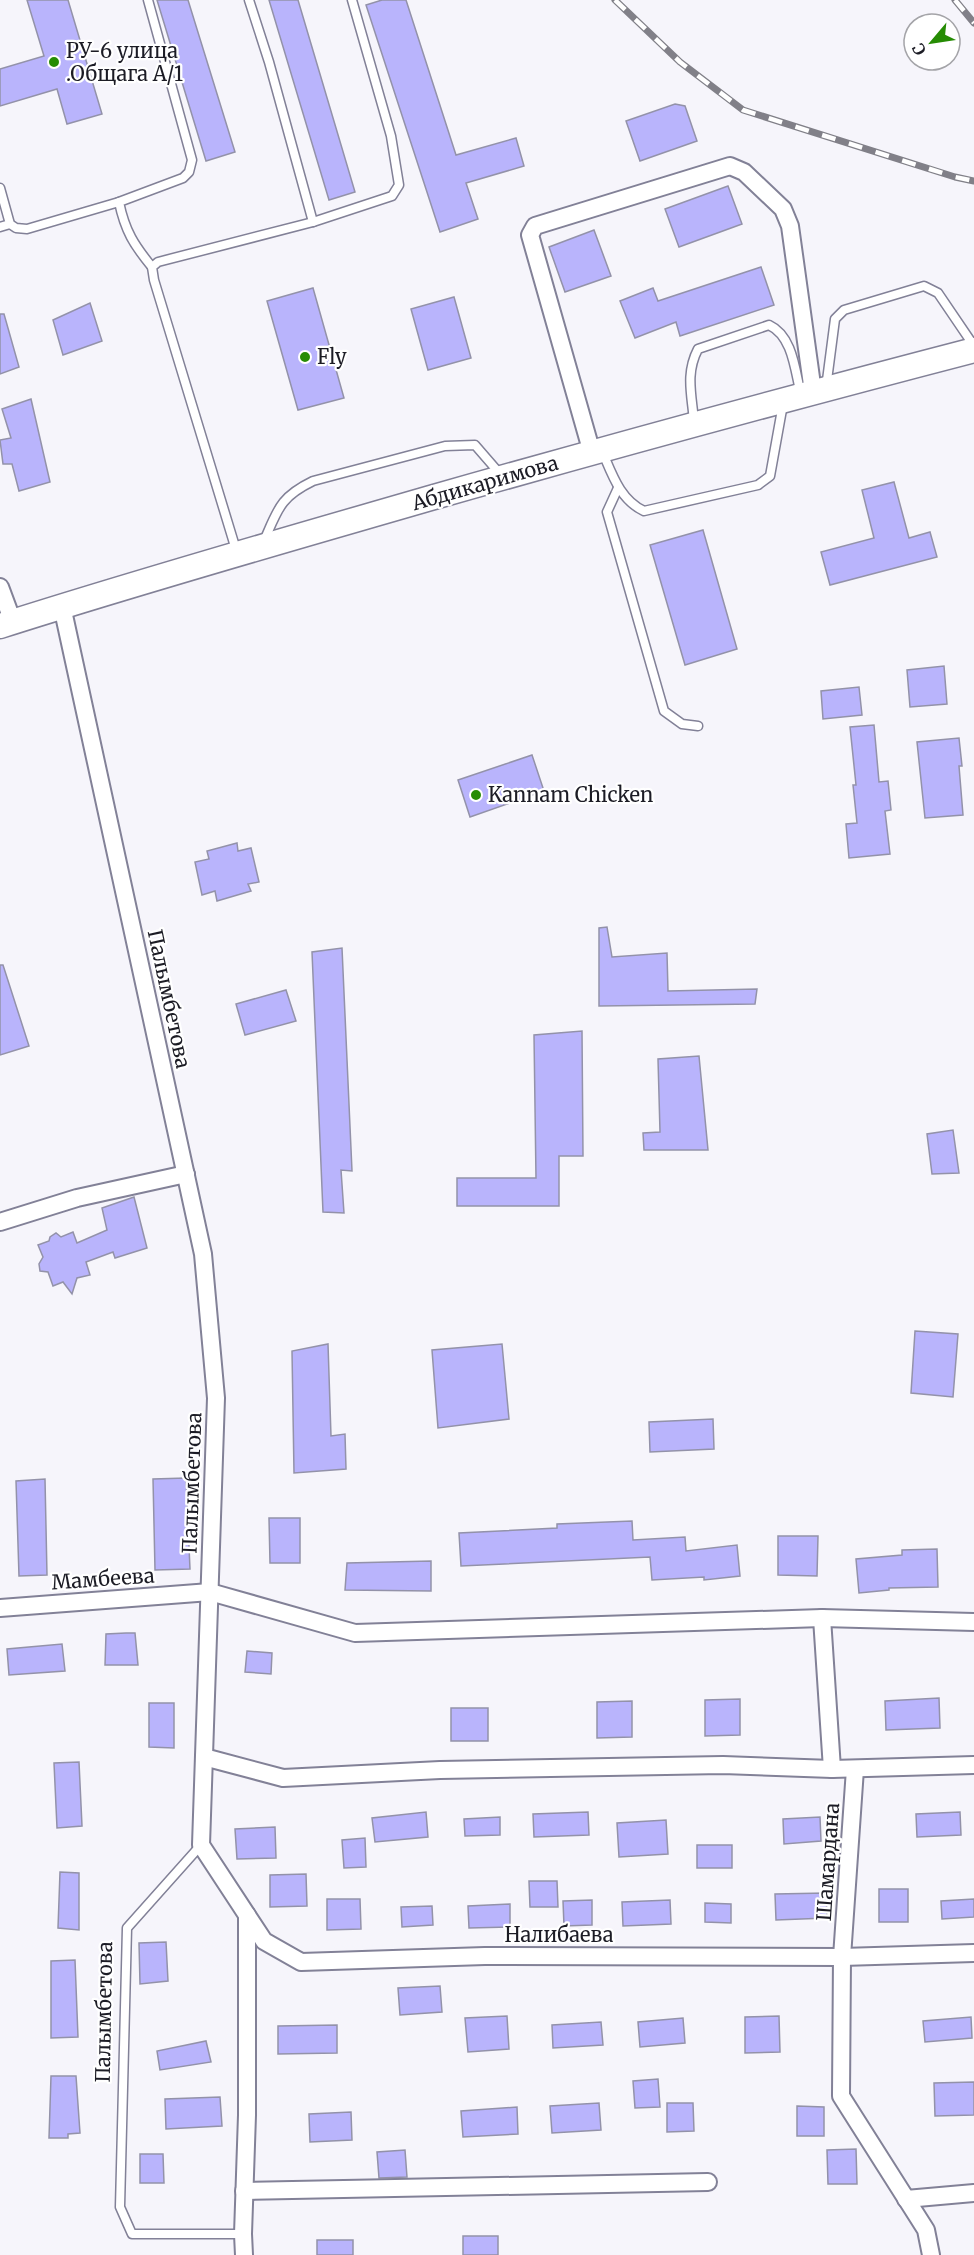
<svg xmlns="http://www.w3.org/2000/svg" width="974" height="2255" font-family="Merriweather,serif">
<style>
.building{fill:#b9b4fc;stroke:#9392a9;stroke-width:1.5}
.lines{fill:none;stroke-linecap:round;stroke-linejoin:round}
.service-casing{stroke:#828197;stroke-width:11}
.minor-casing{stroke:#828197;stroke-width:20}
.secondary-casing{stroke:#828197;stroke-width:27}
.service{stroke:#fff;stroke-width:8}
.minor{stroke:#fff;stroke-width:16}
.secondary{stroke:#fff;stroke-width:24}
.rail-casing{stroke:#818088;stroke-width:7}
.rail{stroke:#fff;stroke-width:4.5;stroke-dasharray:14;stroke-linecap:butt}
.poi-dot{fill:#268c04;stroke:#fff;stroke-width:2}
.labels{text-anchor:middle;stroke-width:4.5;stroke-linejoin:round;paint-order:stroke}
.poi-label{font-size:20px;fill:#1c1c25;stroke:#fff;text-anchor:start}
.street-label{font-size:20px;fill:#1c1c25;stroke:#fff}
</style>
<rect width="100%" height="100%" fill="#f6f5fb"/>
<g class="building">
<polygon points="27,0 68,0 102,114 67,124 57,89 0,106 0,69 44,56"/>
<polygon points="157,0 188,0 235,152 206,161"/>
<polygon points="269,0 298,0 355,192 329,200"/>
<polygon points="382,0 406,0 456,155 516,138 524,166 466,183 478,219 440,232 366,5"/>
<polygon points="675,104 685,106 697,141 640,161 626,121"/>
<polygon points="728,186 742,224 679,247 665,209"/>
<polygon points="594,230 611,276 565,292 549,247"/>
<polygon points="761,267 774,305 680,336 676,322 635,338 620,301 653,288 658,301"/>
<polygon points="313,288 344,398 298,410 267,301"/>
<polygon points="454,297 471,358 428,370 411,309"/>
<polygon points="90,303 102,341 63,355 53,320"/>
<polygon points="0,314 4,314 19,367 0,374"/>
<polygon points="31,399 50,482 19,491 12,464 3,464 0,440 11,438 2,409"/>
<polygon points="894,482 909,538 930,532 937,557 830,585 821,552 874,538 862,490"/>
<polygon points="703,530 737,649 685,665 650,545"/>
<polygon points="944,666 947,704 910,707 907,670"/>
<polygon points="859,687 862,715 823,719 821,691"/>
<polygon points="874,725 879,782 888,781 891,810 885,811 890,854 849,858 846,824 857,823 853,785 856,785 850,727"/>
<polygon points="959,738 962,766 959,766 963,815 925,818 917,742"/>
<polygon points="532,755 544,791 470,817 458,780"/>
<polygon points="237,843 238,851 251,848 259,882 248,884 251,891 217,901 215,891 202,895 195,862 209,859 207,851"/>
<polygon points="607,927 612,957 667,953 668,991 757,989 755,1004 599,1006 599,928"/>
<polygon points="342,948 352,1171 341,1170 344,1213 323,1212 312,952"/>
<polygon points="0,965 3,965 29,1046 0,1055"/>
<polygon points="286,990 296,1021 245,1035 236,1004"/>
<polygon points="582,1031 583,1156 559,1156 559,1206 457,1206 457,1178 536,1178 534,1035"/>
<polygon points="699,1056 708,1150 644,1150 643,1133 660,1132 658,1059"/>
<polygon points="953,1130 959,1173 932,1174 927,1134"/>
<polygon points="134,1197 147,1248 115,1258 113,1252 86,1262 90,1275 77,1278 72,1294 63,1282 53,1286 48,1272 40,1271 39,1264 43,1257 38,1245 49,1241 50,1237 56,1233 61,1237 73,1232 77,1243 107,1230 102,1208"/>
<polygon points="915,1331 958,1334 953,1397 911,1393"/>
<polygon points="328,1344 331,1436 345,1434 346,1469 294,1473 292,1351"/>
<polygon points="502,1344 509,1419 438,1428 432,1350"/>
<polygon points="713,1419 714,1449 650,1452 649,1422"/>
<polygon points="186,1478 190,1569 155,1570 153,1479"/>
<polygon points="45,1479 47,1575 19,1576 16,1481"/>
<polygon points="269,1518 300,1518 300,1563 270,1563"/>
<polygon points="632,1521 633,1540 685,1537 686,1551 737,1545 740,1576 704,1580 704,1577 652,1580 650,1557 461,1566 459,1533 557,1528 557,1524"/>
<polygon points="778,1536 818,1536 817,1576 778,1575"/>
<polygon points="937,1549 938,1587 889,1588 889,1590 859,1593 856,1559 902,1555 902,1550"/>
<polygon points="431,1561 431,1591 345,1590 347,1563"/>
<polygon points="126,1633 135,1633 138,1665 105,1665 106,1634"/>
<polygon points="62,1644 65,1671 9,1675 7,1649"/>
<polygon points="247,1651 272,1653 271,1674 245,1672"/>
<polygon points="939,1698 940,1728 886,1730 885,1701"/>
<polygon points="740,1699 740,1735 705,1736 705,1700"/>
<polygon points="632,1701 632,1737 597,1738 597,1702"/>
<polygon points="149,1703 174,1703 174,1748 149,1747"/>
<rect x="451" y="1708" width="37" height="33"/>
<polygon points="79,1762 82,1826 57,1828 54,1763"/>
<polygon points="426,1812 428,1837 375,1842 372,1818"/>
<polygon points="588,1812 589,1835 534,1837 533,1814"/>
<polygon points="960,1812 961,1835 917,1837 916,1814"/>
<polygon points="500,1817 500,1835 465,1836 464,1819"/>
<polygon points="820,1817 821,1841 784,1844 783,1819"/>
<polygon points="666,1820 668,1854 619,1857 617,1823"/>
<polygon points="275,1827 276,1858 237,1859 235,1829"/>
<polygon points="365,1838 366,1867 344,1868 342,1840"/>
<rect x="697" y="1845" width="35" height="23"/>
<polygon points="60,1872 79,1873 79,1930 58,1928"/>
<polygon points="306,1874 307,1906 270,1907 270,1875"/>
<polygon points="529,1881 557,1881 558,1907 530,1907"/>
<rect x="879" y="1889" width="29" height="33"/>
<polygon points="826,1893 827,1918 776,1920 775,1894"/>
<polygon points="327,1899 360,1899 361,1929 327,1930"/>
<polygon points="974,1899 974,1917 942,1919 941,1901"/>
<polygon points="592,1900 592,1925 564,1926 563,1901"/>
<polygon points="670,1900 671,1924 623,1926 622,1902"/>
<polygon points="705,1903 731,1904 731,1923 705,1922"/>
<polygon points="510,1904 510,1927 469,1928 468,1906"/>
<polygon points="432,1906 433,1925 402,1927 401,1907"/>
<polygon points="166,1942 168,1981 140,1984 139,1943"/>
<polygon points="75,1960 78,2037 51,2038 51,1961"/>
<polygon points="440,1986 442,2012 400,2015 398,1988"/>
<polygon points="507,2016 509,2049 468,2052 465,2018"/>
<polygon points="779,2016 780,2052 745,2053 745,2017"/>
<polygon points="971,2017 972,2038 925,2042 923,2021"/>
<polygon points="683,2018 685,2043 640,2047 638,2022"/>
<polygon points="601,2022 603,2045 553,2048 552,2025"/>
<polygon points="337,2025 337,2053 278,2054 278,2026"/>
<polygon points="206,2041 211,2062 160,2070 157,2051"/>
<polygon points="51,2076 76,2076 80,2133 68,2134 68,2138 49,2138"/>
<polygon points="658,2079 660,2107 635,2108 633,2081"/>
<polygon points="974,2082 974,2115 935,2116 934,2083"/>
<polygon points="220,2097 222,2126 166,2129 165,2099"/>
<polygon points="599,2103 601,2130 552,2133 550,2106"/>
<polygon points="667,2103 693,2103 694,2131 667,2132"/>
<polygon points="797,2106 824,2107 824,2136 797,2136"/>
<polygon points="517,2107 518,2134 463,2137 461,2111"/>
<polygon points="351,2112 352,2140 310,2142 309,2114"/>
<polygon points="856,2149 857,2184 828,2184 827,2150"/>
<polygon points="405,2150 407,2177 379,2178 377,2152"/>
<polygon points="140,2154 163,2154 164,2183 140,2183"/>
<rect x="463" y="2236" width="35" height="19"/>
<rect x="317" y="2240" width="36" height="15"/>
</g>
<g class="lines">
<g class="service-casing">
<g id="service">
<path d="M148 0 192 160 189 172 183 178 119 202C125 231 134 245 152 267"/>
<polyline points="249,0 269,62 313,222"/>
<polyline points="0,188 10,224 16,228 27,229 119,202"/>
<polyline points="0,227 10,224"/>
<polyline points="826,388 835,319 844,310 924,286 938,293 974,346"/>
<path d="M694 422C692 395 685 374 698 349L769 325C793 336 795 371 801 395"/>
<path d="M602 451C612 474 620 500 644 511L758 485 770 476 783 404"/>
<polyline points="618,488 607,512 664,711 682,724 698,726"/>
<path d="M264 541C278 509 280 497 313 481L445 446 475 445 501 475"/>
<polyline points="237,553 154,280 152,267 158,262 313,222 392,196 399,185 391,136 352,0"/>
<polyline points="201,1845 127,1928 120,2207 132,2234 243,2234"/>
</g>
</g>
<g class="minor-casing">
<g id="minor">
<polyline points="592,453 530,235 535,226 730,166 744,172 783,209 790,226 813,392"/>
<polyline points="0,587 13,622"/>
<polyline points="62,606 203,1254 216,1398 201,1845 264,1941 301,1962 485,1956 842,1957 974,1953"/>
<polyline points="0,1222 77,1198 186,1174"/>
<polyline points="0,1608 210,1592 355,1633 822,1618 974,1622"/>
<polyline points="822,1618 832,1769"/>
<polyline points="204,1757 283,1778 440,1770 723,1765 832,1769 974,1765"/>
<polyline points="855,1769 842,1957 841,2096 926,2230 931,2255"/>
<polyline points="244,2191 708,2182"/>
<polyline points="906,2199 974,2193"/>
<polyline points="244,2255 243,2234 247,2115 247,1915"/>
</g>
</g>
<g class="secondary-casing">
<path id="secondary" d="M0 626C144 580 289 539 434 497 614 446 793 397 974 350"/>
</g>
<use href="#service" class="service"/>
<use href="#minor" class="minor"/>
<use href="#secondary" class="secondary"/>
<g class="rail-casing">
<g id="rail">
<polyline points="615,0 680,62 743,110 955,177 974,181"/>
<polyline points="955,0 974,23"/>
</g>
</g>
<use href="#rail" class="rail"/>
</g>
<g class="poi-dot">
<circle cx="54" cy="62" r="6"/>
<circle cx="305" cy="357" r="6"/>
<circle cx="476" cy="795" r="6"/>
</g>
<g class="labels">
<g class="poi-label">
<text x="66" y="58">РУ-6 улица<tspan x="66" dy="23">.Общага А/1</tspan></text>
<text x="317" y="364">Fly</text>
<text x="488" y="802">Kannam Chicken</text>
</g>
<g class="street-label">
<text transform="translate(485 483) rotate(-16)" y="7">Абдикаримова</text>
<text transform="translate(169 999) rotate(78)" y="7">Палымбетова</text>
<text transform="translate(192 1483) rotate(-88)" y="7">Палымбетова</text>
<text transform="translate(103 1579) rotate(-4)" y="7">Мамбеева</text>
<text transform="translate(828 1862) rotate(-86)" y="7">Шамардана</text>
<text x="559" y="1942">Налибаева</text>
<text transform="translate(104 2012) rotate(-89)" y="7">Палымбетова</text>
</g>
</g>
<g transform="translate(932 42) rotate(241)"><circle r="28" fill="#ffffff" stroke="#a4a4a8" stroke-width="1.5"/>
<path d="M0-4.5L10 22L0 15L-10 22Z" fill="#268c04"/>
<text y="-9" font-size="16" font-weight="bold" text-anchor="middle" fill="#1c1c25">С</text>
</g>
</svg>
